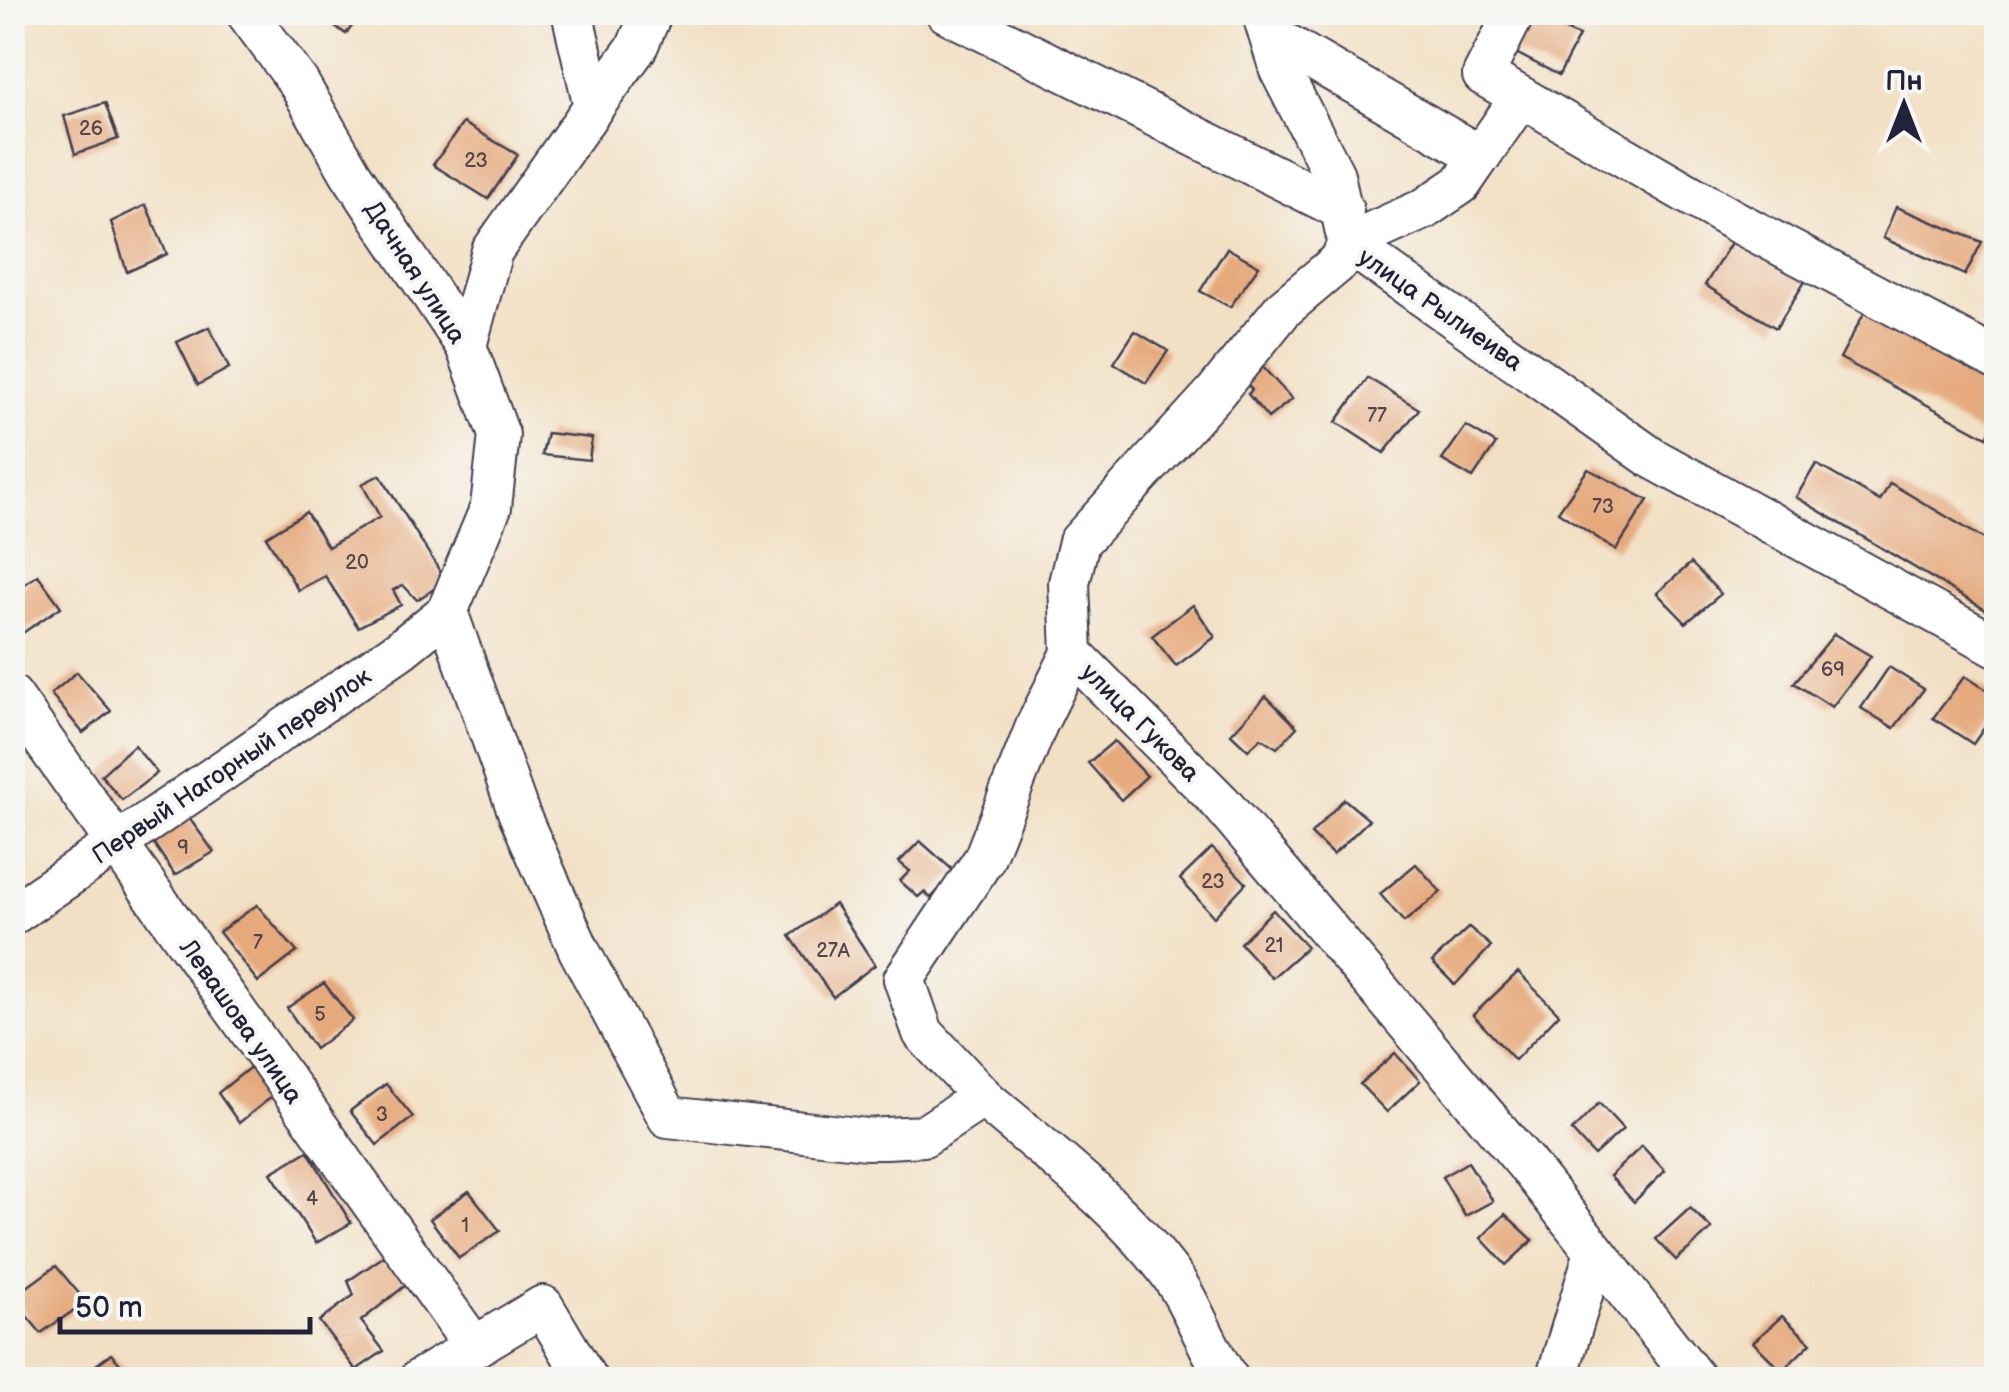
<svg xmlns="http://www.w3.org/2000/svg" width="2009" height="1392" font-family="'Balsamiq Sans',sans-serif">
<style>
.building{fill:#e5a97b}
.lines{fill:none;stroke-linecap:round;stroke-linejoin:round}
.minor-casing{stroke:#413e50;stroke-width:44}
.minor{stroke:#fff;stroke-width:40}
.labels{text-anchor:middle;stroke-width:8;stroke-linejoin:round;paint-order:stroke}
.number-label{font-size:20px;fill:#53444b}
.street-label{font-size:25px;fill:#22223b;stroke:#f6f6f2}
</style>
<rect width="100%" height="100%" fill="#f6f6f2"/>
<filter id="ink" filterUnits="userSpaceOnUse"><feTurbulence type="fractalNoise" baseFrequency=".01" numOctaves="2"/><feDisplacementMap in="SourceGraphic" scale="20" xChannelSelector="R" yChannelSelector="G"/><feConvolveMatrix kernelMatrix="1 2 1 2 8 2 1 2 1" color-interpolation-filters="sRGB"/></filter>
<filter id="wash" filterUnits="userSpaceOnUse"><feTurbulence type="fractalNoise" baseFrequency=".0048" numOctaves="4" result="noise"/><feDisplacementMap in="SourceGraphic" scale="40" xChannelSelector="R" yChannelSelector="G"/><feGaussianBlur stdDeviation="2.25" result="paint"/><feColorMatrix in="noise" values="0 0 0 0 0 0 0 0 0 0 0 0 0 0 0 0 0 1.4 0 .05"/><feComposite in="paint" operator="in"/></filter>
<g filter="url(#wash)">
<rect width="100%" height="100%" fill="#f2e0c4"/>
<g id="blocks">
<g class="building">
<polygon points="314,12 363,12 346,34"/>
<polygon points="1528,13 1579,36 1559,75 1510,50"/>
<polygon points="105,103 118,139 75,154 64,116"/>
<polygon points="463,123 518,155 488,199 433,165"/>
<polygon points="146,205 167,254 127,272 111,222"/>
<polygon points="1896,207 1982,242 1965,275 1883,238"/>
<polygon points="1735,236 1806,280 1776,328 1705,285"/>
<polygon points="1227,248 1259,266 1230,307 1200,291"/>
<polygon points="1867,308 1996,378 1996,420 1987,437 1840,358"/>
<polygon points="209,327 229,368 198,385 177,342"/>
<polygon points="1135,331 1168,351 1146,383 1114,363"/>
<polygon points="1260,364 1292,399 1268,418 1248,394 1252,390 1242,378"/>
<polygon points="1368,378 1419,409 1384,453 1336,422"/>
<polygon points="1466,426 1496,444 1473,478 1442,460"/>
<polygon points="547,433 592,438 589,460 542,455"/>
<polygon points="1816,464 1880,501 1890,483 1996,546 1996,616 1796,497"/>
<polygon points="1588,469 1648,500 1616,550 1558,512"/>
<polygon points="380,475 446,581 417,600 403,585 393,590 401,605 358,627 325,576 298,590 266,537 306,512 328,547 380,517 362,484"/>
<polygon points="1691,563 1721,594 1686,623 1657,593"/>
<polygon points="38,575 61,607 21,634 12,622 12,593"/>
<polygon points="1193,605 1215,637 1176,666 1152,636"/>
<polygon points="1834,634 1871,656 1832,707 1794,683"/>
<polygon points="1889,667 1924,689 1894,728 1861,708"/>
<polygon points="77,672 111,711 83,733 51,694"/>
<polygon points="1965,676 1996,696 1996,711 1973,744 1933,718"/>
<polygon points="1266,696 1297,727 1277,748 1261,738 1248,750 1231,734"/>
<polygon points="12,736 25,750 12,760"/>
<polygon points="1114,741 1147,776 1121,800 1088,763"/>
<polygon points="134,745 157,773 122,800 101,775"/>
<polygon points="1344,799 1369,820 1333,855 1311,834"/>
<polygon points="189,818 214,852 175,875 152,841"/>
<polygon points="920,841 955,872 931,898 924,892 918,897 900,881 910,871 899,862"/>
<polygon points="1212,848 1246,883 1214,917 1180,879"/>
<polygon points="1416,864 1441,892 1404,922 1380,894"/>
<polygon points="835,904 875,965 833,997 790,936"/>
<polygon points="257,905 297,952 258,982 219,932"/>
<polygon points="1273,910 1307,947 1272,978 1240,943"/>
<polygon points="1469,927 1491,946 1455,985 1432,962"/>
<polygon points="1518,972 1559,1014 1515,1060 1473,1015"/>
<polygon points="324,983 353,1020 315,1049 287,1008"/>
<polygon points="1395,1053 1420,1081 1387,1112 1360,1084"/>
<polygon points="253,1065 275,1094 239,1123 218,1093"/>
<polygon points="386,1084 413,1117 377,1145 350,1111"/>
<polygon points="1599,1103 1623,1129 1594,1155 1572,1131"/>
<polygon points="1642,1146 1665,1171 1634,1202 1610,1176"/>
<polygon points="308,1151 351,1223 316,1243 271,1173"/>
<polygon points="1468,1162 1493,1201 1465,1216 1442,1177"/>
<polygon points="469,1191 500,1231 459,1258 430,1219"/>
<polygon points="1690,1208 1712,1229 1676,1260 1656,1239"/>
<polygon points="1505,1214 1533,1240 1506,1265 1481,1238"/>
<polygon points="386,1255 406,1285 361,1321 384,1351 356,1370 319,1321 354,1295 348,1281"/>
<polygon points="56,1266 86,1302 41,1333 12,1298"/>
<polygon points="1782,1316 1811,1343 1782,1371 1753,1342"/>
<polygon points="111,1354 135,1380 76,1380"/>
</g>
</g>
</g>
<g filter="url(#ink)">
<use href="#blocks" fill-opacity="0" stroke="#413e50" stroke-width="2.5"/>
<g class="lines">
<g class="minor-casing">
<g id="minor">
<polyline points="946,12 1343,210"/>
<polyline points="1262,12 1280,70 1334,175 1348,243 1340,261 1283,309 1214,394 1079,542 1069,583 1072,653 1221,803 1528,1166 1696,1380"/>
<polyline points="1515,12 1483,75 1521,97"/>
<polyline points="1269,34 1480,156"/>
<polyline points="594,106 637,47 652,12"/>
<polyline points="466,346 492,251 594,106 572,12"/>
<polyline points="1996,359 1735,221 1521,97 1461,184 1424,209 1348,243 1652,458 1996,646"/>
<polyline points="447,612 519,814 579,950 668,1117 867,1139 924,1136 983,1097 923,1033 904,979 984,859 1037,724 1072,653"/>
<polyline points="12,696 473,1345"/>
<polyline points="12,915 401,649 447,612 491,507 499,435 466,346 351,174 298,82 246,12"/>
<path d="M983 1097C1046 1152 1118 1204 1169 1272 1193 1304 1205 1346 1229 1380"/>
<polyline points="419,1380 543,1306 587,1380"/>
<polyline points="1556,1380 1595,1252"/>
</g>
</g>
<use href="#minor" class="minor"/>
</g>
</g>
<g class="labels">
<g class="number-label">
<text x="91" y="135">26</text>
<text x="476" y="167">23</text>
<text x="1377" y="422">77</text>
<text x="1603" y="513">73</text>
<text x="357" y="569">20</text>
<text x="1833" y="676">69</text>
<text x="183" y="854">9</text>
<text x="1213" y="888">23</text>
<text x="258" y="949">7</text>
<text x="1274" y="952">21</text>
<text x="833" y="957">27А</text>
<text x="320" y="1021">5</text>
<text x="382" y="1121">3</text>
<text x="312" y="1205">4</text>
<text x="465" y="1232">1</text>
</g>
<g class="street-label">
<text transform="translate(416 272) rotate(57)" y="9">Дачная улица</text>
<text transform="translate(1441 309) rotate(35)" y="9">улица Рылиеива</text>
<text transform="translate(1141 722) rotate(45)" y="9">улица Гукова</text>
<text transform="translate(231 765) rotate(-34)" y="9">Первый Нагорный переулок</text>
<text transform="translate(242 1021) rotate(55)" y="9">Левашова улица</text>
</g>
</g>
<rect width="2009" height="1392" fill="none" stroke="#f6f6f2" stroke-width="50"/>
<g transform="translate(1904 105)" stroke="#f6f6f2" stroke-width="8" paint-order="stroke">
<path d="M0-8L18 38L0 25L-18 38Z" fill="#22223b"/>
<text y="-15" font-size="28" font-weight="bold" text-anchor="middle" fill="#22223b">Пн</text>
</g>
<path d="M60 1317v15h250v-15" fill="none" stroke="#22223b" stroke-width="5"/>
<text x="75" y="1317" font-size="30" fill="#22223b" stroke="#f6f6f2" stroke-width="8" paint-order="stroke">50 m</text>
</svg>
